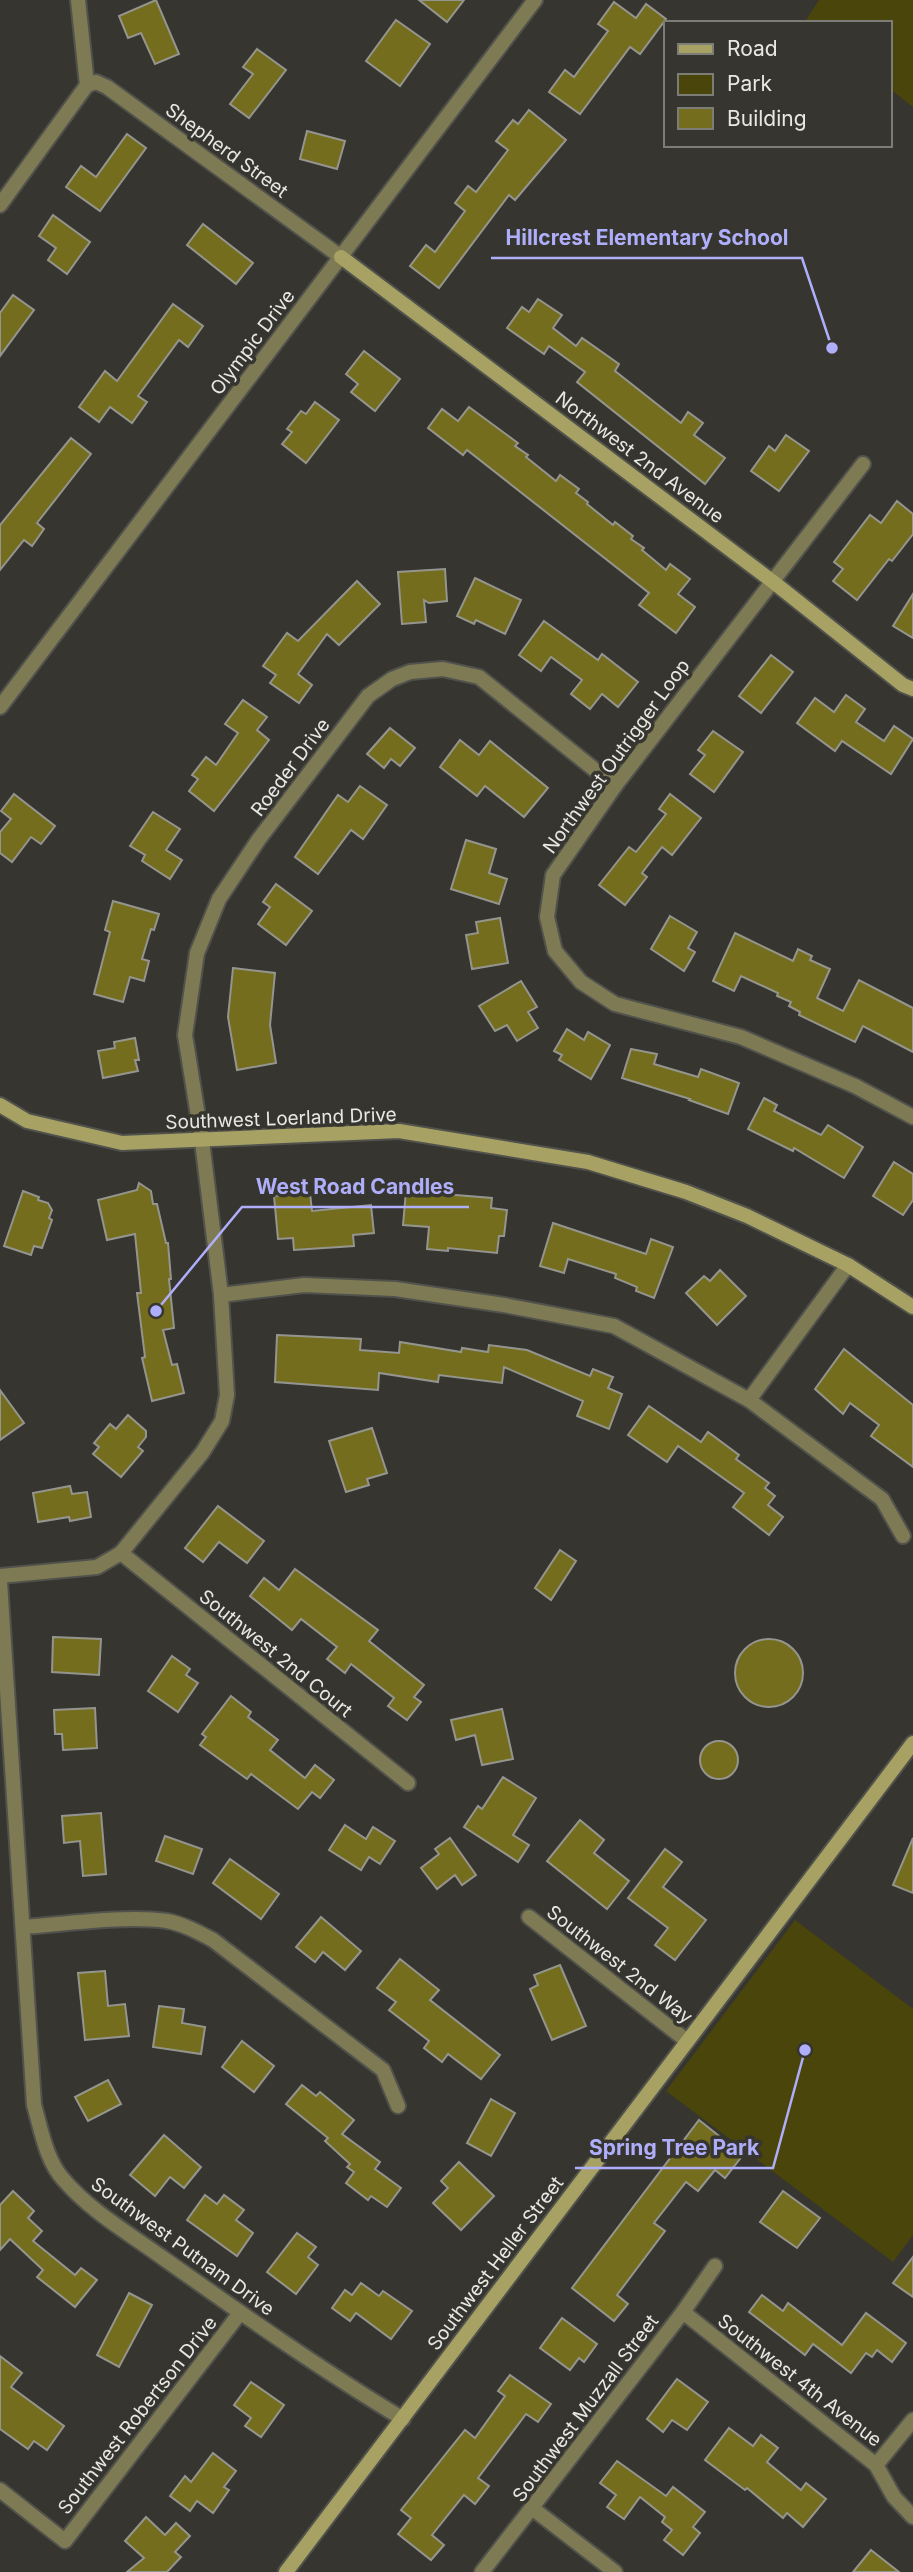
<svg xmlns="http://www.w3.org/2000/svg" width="913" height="2572" font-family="Inter,sans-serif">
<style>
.green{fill:#4a450b}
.building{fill:#746d1d;stroke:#95958f;stroke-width:2}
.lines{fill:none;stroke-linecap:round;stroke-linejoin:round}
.street-casing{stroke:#52524d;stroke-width:18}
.secondary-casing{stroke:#52524d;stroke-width:18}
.street{stroke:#7e7b54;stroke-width:14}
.secondary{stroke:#a7a263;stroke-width:14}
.labels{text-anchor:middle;stroke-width:7;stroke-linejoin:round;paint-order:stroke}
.street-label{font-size:19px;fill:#e8e8e4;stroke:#363530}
.leader{fill:none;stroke:#afaefa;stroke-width:2.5}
.callout-dot{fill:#afaefa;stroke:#363530;stroke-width:2.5}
.callout-label{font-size:21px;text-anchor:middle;font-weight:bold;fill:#afaefa;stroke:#363530;stroke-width:7;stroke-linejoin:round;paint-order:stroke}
</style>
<rect width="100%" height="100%" fill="#363530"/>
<g class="green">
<polygon points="819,0 913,0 913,107 890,89 890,23 804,23"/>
<polygon points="795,1920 913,2009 913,2235 893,2262 666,2091"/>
</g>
<g class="building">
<polygon points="156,0 179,54 155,64 141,33 128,38 119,16"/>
<polygon points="419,0 464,0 447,22"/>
<polygon points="614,2 636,18 646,4 666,19 640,54 630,47 580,114 549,92 565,70 574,77 608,31 598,24"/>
<polygon points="396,20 430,44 400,86 366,61"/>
<polygon points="257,49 286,70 249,118 230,104 253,74 243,67"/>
<polygon points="529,110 566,140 515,200 509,195 439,288 410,266 426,245 435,252 465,211 455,203 468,186 476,192 508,150 496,141 513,120 518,124"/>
<polygon points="307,131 345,141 337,169 300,159"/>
<polygon points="127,134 146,148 100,211 66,187 81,166 96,177"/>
<polygon points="53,215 90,242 67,274 48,260 56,248 39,236"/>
<polygon points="203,224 253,263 236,284 187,245"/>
<polygon points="13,295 34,310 0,356 0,313"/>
<polygon points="538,299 562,315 553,328 576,346 582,338 619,364 615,371 681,423 688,412 703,423 694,435 725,458 705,484 577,382 585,372 549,346 544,354 507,328 522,307 529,312"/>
<polygon points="173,304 203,326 188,347 179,340 138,396 147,402 132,423 110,407 99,422 79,407 105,371 117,381"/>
<polygon points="364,351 400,379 375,411 351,392 358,384 346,374"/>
<polygon points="315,402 339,420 306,463 282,444 292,432 287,429 301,411 306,414"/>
<polygon points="469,407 518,443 515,446 528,455 526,457 556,481 560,475 579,489 576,493 588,502 587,504 613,525 615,522 633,536 631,539 644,548 642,550 666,570 670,564 690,579 678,594 695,607 676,633 639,605 649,593 467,450 463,455 428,428 442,409 458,421"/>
<polygon points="786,435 809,451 779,491 751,471 769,446 775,451"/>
<polygon points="71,438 91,454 37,523 44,529 32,546 24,540 0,570 0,525"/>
<polygon points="897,501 913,514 913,534 892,561 889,559 857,600 833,581 843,569 834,562 870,515 881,523"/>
<polygon points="445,569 447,601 429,603 424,600 426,622 402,624 398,572"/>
<polygon points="475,578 521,600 505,634 476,620 474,624 457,616"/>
<polygon points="357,581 380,604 339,645 327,634 298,674 312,685 299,703 270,683 276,675 263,666 287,633 298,641"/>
<polygon points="913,594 913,638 893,626"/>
<polygon points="544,621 598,660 602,654 638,682 618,707 602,694 590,709 571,694 582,680 551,657 541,671 519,655"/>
<polygon points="771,655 793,672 761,713 739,696"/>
<polygon points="846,695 865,709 856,722 884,741 894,726 913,739 891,774 842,741 835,751 797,723 815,698 834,712"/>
<polygon points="243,700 267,717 257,730 269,740 214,811 189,791 198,779 192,775 206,757 216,765 238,733 225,724"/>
<polygon points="390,728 415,748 400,766 391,759 384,768 367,754"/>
<polygon points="713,731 743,752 714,792 690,774 705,755 698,750"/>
<polygon points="460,740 479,755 490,741 548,788 524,817 485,786 477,796 440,767"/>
<polygon points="360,786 387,805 363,839 351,830 318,874 295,857 338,795 348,802"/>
<polygon points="14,794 55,826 41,844 31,837 12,862 0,853 0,832 11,819 1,811"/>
<polygon points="670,794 701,818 672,855 662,847 642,873 647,877 625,905 599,885 629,847 636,852 666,814 659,809"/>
<polygon points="153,812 180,829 166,850 182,860 170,879 142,861 145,855 130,846"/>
<polygon points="466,840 496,849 489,873 507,879 499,904 451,889"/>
<polygon points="276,884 312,911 286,945 258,924 270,907 263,902"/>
<polygon points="113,901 159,914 154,930 151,929 142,959 149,961 144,981 130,977 123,1002 94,994 110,932 105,930"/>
<polygon points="670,916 697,932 688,948 695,952 684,971 651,949"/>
<polygon points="500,918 508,963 472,969 466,935 478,933 476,922"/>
<polygon points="735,933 793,961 798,949 812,956 810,960 830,969 817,998 843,1011 859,980 913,1008 913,1052 863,1026 855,1042 799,1015 800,1012 789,1006 791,1002 777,996 778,993 741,976 734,991 713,981"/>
<polygon points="233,968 275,973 270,1025 276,1063 237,1070 228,1017"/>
<polygon points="521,981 537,1007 528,1012 538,1028 517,1041 507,1025 495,1031 479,1006"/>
<polygon points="567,1029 584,1040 588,1032 610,1045 591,1079 559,1060 562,1055 554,1051"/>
<polygon points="135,1038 139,1060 135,1060 138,1071 103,1078 98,1051 115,1048 114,1042"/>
<polygon points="631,1049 657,1054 654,1064 698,1077 701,1069 739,1083 728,1114 689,1100 690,1099 622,1078"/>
<polygon points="764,1098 777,1105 774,1111 821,1135 828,1125 863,1147 844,1178 794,1148 793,1151 748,1129"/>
<polygon points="894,1162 913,1174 913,1200 903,1215 873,1196"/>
<polygon points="139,1183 151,1191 153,1204 157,1204 166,1243 168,1243 171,1279 169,1279 174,1328 163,1330 172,1365 177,1364 184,1393 152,1401 142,1358 145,1357 137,1293 141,1293 135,1234 107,1240 98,1200 137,1190"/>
<polygon points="23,1191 39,1197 38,1200 48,1203 52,1210 49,1218 52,1220 42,1248 34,1246 31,1255 4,1246"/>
<polygon points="406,1191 492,1198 491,1208 507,1210 504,1236 499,1236 497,1253 448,1248 448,1251 427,1249 429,1227 403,1225"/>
<polygon points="310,1193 312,1211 371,1205 374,1233 353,1235 354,1246 294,1250 293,1238 278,1239 274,1196"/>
<polygon points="553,1223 646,1254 651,1239 673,1247 654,1298 636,1291 637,1287 615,1278 616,1274 568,1259 564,1273 540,1266"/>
<polygon points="720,1270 746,1296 717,1325 686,1293 704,1276 710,1281"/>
<polygon points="277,1335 361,1339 360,1350 399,1353 400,1342 461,1352 462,1348 488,1352 489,1345 527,1350 590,1376 593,1369 613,1377 608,1388 622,1394 609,1429 577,1416 583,1401 504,1367 502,1383 439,1375 438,1382 379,1373 378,1390 275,1382"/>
<polygon points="844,1349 913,1405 913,1467 871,1436 879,1425 850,1403 843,1414 815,1389"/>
<polygon points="0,1390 24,1423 0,1440"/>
<polygon points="649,1406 701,1442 708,1432 739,1455 736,1459 769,1483 765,1488 775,1496 768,1505 783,1517 769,1535 733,1507 744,1493 678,1446 667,1462 628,1435"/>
<polygon points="128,1415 146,1431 146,1437 138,1447 143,1451 121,1477 93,1454 99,1447 94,1443 110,1424 116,1429"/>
<polygon points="372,1428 387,1473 367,1479 369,1485 346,1492 329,1441"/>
<polygon points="70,1486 72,1494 87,1492 91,1517 70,1521 69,1517 38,1522 33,1493"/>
<polygon points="218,1506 264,1541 247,1563 219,1542 203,1562 185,1548"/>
<polygon points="560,1550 576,1561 551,1600 535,1588"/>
<polygon points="295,1569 378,1630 369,1641 424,1685 414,1697 421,1702 407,1720 388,1706 394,1698 351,1664 345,1673 327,1659 337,1647 301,1619 292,1630 250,1596 264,1578 279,1590"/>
<polygon points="53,1637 101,1639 99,1675 52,1672"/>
<circle cx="769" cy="1673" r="34"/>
<polygon points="172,1656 190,1669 186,1675 198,1683 178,1712 148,1691"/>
<polygon points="231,1696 251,1712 248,1717 278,1740 270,1750 305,1778 315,1765 334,1780 320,1798 312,1792 298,1809 251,1774 247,1779 200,1745 206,1737 202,1734"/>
<polygon points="95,1708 97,1748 63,1750 62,1734 55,1734 54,1710"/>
<polygon points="502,1709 513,1759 482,1765 475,1735 456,1740 451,1720"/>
<circle cx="719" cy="1760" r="19"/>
<polygon points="503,1777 536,1798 513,1835 529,1845 518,1862 464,1827 478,1806 482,1809"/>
<polygon points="101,1813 106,1874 83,1876 80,1841 64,1843 62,1816"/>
<polygon points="580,1820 604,1840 594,1853 629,1881 607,1909 547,1861"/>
<polygon points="345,1825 366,1839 373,1827 395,1841 380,1864 369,1857 361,1870 329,1850"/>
<polygon points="165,1836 202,1849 193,1874 156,1861"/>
<polygon points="450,1838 476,1875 462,1885 455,1875 437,1889 421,1868 439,1854 435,1849"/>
<polygon points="913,1838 913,1893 893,1885"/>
<polygon points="665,1849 682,1862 663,1887 706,1920 675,1960 655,1945 668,1928 628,1898"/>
<polygon points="230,1859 279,1894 261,1919 213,1883"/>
<polygon points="321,1917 361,1951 345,1970 323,1952 315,1962 296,1947"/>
<polygon points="400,1959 439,1990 430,2000 500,2055 481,2079 448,2054 442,2062 424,2048 429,2041 389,2010 396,2002 377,1988"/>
<polygon points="560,1965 586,2026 552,2040 530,1989 538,1985 534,1975"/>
<polygon points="105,1971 108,2006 125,2004 129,2036 85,2040 78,1973"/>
<polygon points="159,2006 184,2009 182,2023 205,2027 201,2054 153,2047"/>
<polygon points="242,2041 274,2066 254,2092 222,2067"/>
<polygon points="108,2080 121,2104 88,2121 75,2097"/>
<polygon points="302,2085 316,2096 320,2092 354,2120 342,2134 380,2162 375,2169 401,2188 387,2207 371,2196 368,2200 346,2183 354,2172 347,2167 350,2164 325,2141 328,2138 286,2104"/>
<polygon points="491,2099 515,2113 491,2156 467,2143"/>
<polygon points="699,2120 743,2155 725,2178 715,2170 698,2191 686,2182 654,2223 665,2231 617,2295 628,2304 614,2321 572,2288"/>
<polygon points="164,2135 201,2167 184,2188 170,2177 155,2196 130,2175"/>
<polygon points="459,2162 494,2196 461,2230 433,2203 448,2188 441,2181"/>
<polygon points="13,2191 34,2211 28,2218 42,2231 33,2241 75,2275 81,2268 97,2280 75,2307 37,2277 43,2270 10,2239 0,2250 0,2205"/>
<polygon points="783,2191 820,2218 797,2248 760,2222"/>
<polygon points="205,2195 217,2204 224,2195 244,2210 236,2220 253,2233 237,2256 187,2220"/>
<polygon points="297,2233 316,2247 308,2257 318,2265 296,2294 267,2272"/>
<polygon points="913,2257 913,2297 893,2283"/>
<polygon points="361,2283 379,2296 383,2291 412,2311 391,2339 356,2313 350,2321 332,2308 345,2290 352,2295"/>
<polygon points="129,2293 152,2305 119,2367 97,2355"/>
<polygon points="762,2295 783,2311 788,2303 842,2345 866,2313 906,2343 892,2362 877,2350 872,2357 866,2353 851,2373 813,2344 805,2355 749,2312"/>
<polygon points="562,2318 597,2344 584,2362 579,2358 570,2370 540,2348"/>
<polygon points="0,2356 22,2373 11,2387 64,2426 47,2450 34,2441 28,2449 0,2429"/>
<polygon points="510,2375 551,2404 538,2422 526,2414 478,2478 489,2486 475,2504 464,2495 432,2535 444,2545 431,2560 398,2534 411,2518 401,2510 465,2430 475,2438 505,2396 498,2391"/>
<polygon points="677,2379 708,2402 687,2430 672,2420 663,2432 647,2419"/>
<polygon points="251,2382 284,2405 261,2437 245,2426 251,2418 234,2405"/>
<polygon points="729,2428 753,2446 761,2435 778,2448 767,2462 801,2490 806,2483 826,2499 803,2527 787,2513 783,2518 747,2488 745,2490 705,2460"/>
<polygon points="213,2453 236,2471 224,2487 229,2490 213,2513 197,2501 190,2511 170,2496 185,2476 191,2482"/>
<polygon points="617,2461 666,2496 673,2487 705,2512 693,2527 700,2533 683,2555 664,2540 672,2530 662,2522 665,2517 640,2497 624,2519 607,2507 616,2495 600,2483"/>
<polygon points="146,2517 165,2535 176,2523 190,2536 175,2552 181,2557 167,2572 127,2572 144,2558 125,2541"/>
<polygon points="871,2550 899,2572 853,2572"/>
</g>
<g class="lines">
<g class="street-casing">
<g id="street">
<polyline points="78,0 87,85"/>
<polyline points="87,85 96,82 107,87 341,257"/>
<polyline points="0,205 87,85"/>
<polyline points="863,464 615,786 553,875 547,917 555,951 581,982 615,1004 741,1037 855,1086 913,1117"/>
<polyline points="0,707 535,0"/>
<polyline points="221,1295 304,1285 395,1289 504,1305 614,1326 749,1400 882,1499 903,1536"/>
<polyline points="749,1400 848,1265"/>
<polyline points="121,1553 408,1783"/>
<polyline points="0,1576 97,1567 121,1553 202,1453 222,1421 227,1395 221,1295 202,1141 185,1035 197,953 219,899 259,839 368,696 392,679 410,672 443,669 479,677 615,786"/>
<path d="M0 1582 34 2105C41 2129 46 2160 63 2179 90 2211 130 2234 163 2258 242 2314 320 2369 403 2419"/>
<polyline points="529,1917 687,2041"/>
<path d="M23 1927C66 1924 126 1915 167 1921 183 1924 198 1932 213 1940L383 2070 398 2106"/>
<polyline points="683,2312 876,2465 894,2497 913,2517"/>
<polyline points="876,2465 913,2420"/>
<polyline points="0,2490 65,2541 240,2313"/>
<polyline points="532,2508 615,2572"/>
<polyline points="482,2572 683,2312 715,2266"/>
</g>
</g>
<g class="secondary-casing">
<g id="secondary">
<polyline points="341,257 772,581 903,685 913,689"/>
<polyline points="0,1105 27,1121 122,1143 399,1131 588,1162 686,1192 747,1216 848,1265 913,1307"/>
<polyline points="286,2572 913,1743"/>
</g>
</g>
<use href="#street" class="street"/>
<use href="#secondary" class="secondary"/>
</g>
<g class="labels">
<g class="street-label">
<text transform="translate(227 150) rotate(36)" y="7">Shepherd Street</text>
<text transform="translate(252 342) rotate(-53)" y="7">Olympic Drive</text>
<text transform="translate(640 457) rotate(37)" y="7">Northwest 2nd Avenue</text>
<text transform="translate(616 756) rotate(-54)" y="7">Northwest Outrigger Loop</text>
<text transform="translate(290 767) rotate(-53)" y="7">Roeder Drive</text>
<text transform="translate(281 1118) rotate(-2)" y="7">Southwest Loerland Drive</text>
<text transform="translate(276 1653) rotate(39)" y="7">Southwest 2nd Court</text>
<text transform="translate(620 1964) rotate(38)" y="7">Southwest 2nd Way</text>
<text transform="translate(183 2246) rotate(36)" y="7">Southwest Putnam Drive</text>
<text transform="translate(495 2263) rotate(-53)" y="7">Southwest Heller Street</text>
<text transform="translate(800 2380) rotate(38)" y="7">Southwest 4th Avenue</text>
<text transform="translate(585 2408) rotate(-53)" y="7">Southwest Muzzall Street</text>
<text transform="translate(137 2415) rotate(-52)" y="7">Southwest Robertson Drive</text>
</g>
</g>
<path class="leader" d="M832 348L802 258H491M156 1311L242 1207H469M805 2050L773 2168H575"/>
<g class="callout-dot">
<circle cx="832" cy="348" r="7"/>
<circle cx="156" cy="1311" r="7"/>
<circle cx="805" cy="2050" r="7"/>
</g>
<g class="callout-label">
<text x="647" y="245">Hillcrest Elementary School</text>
<text x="355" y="1194">West Road Candles</text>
<text x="674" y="2155">Spring Tree Park</text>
</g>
<rect x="664" y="21" width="228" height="126" fill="#363530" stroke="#7d7d78" stroke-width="2"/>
<rect x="678" y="44" width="35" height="10" fill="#a7a263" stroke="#7d7d78" stroke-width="2"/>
<text x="727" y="56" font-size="21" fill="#e8e8e4">Road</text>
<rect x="678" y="74" width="35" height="21" fill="#4a450b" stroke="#7d7d78" stroke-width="2"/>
<text x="727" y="91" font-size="21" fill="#e8e8e4">Park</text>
<rect x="678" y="108" width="35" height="21" fill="#746d1d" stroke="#7d7d78" stroke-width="2"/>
<text x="727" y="126" font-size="21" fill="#e8e8e4">Building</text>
</svg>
